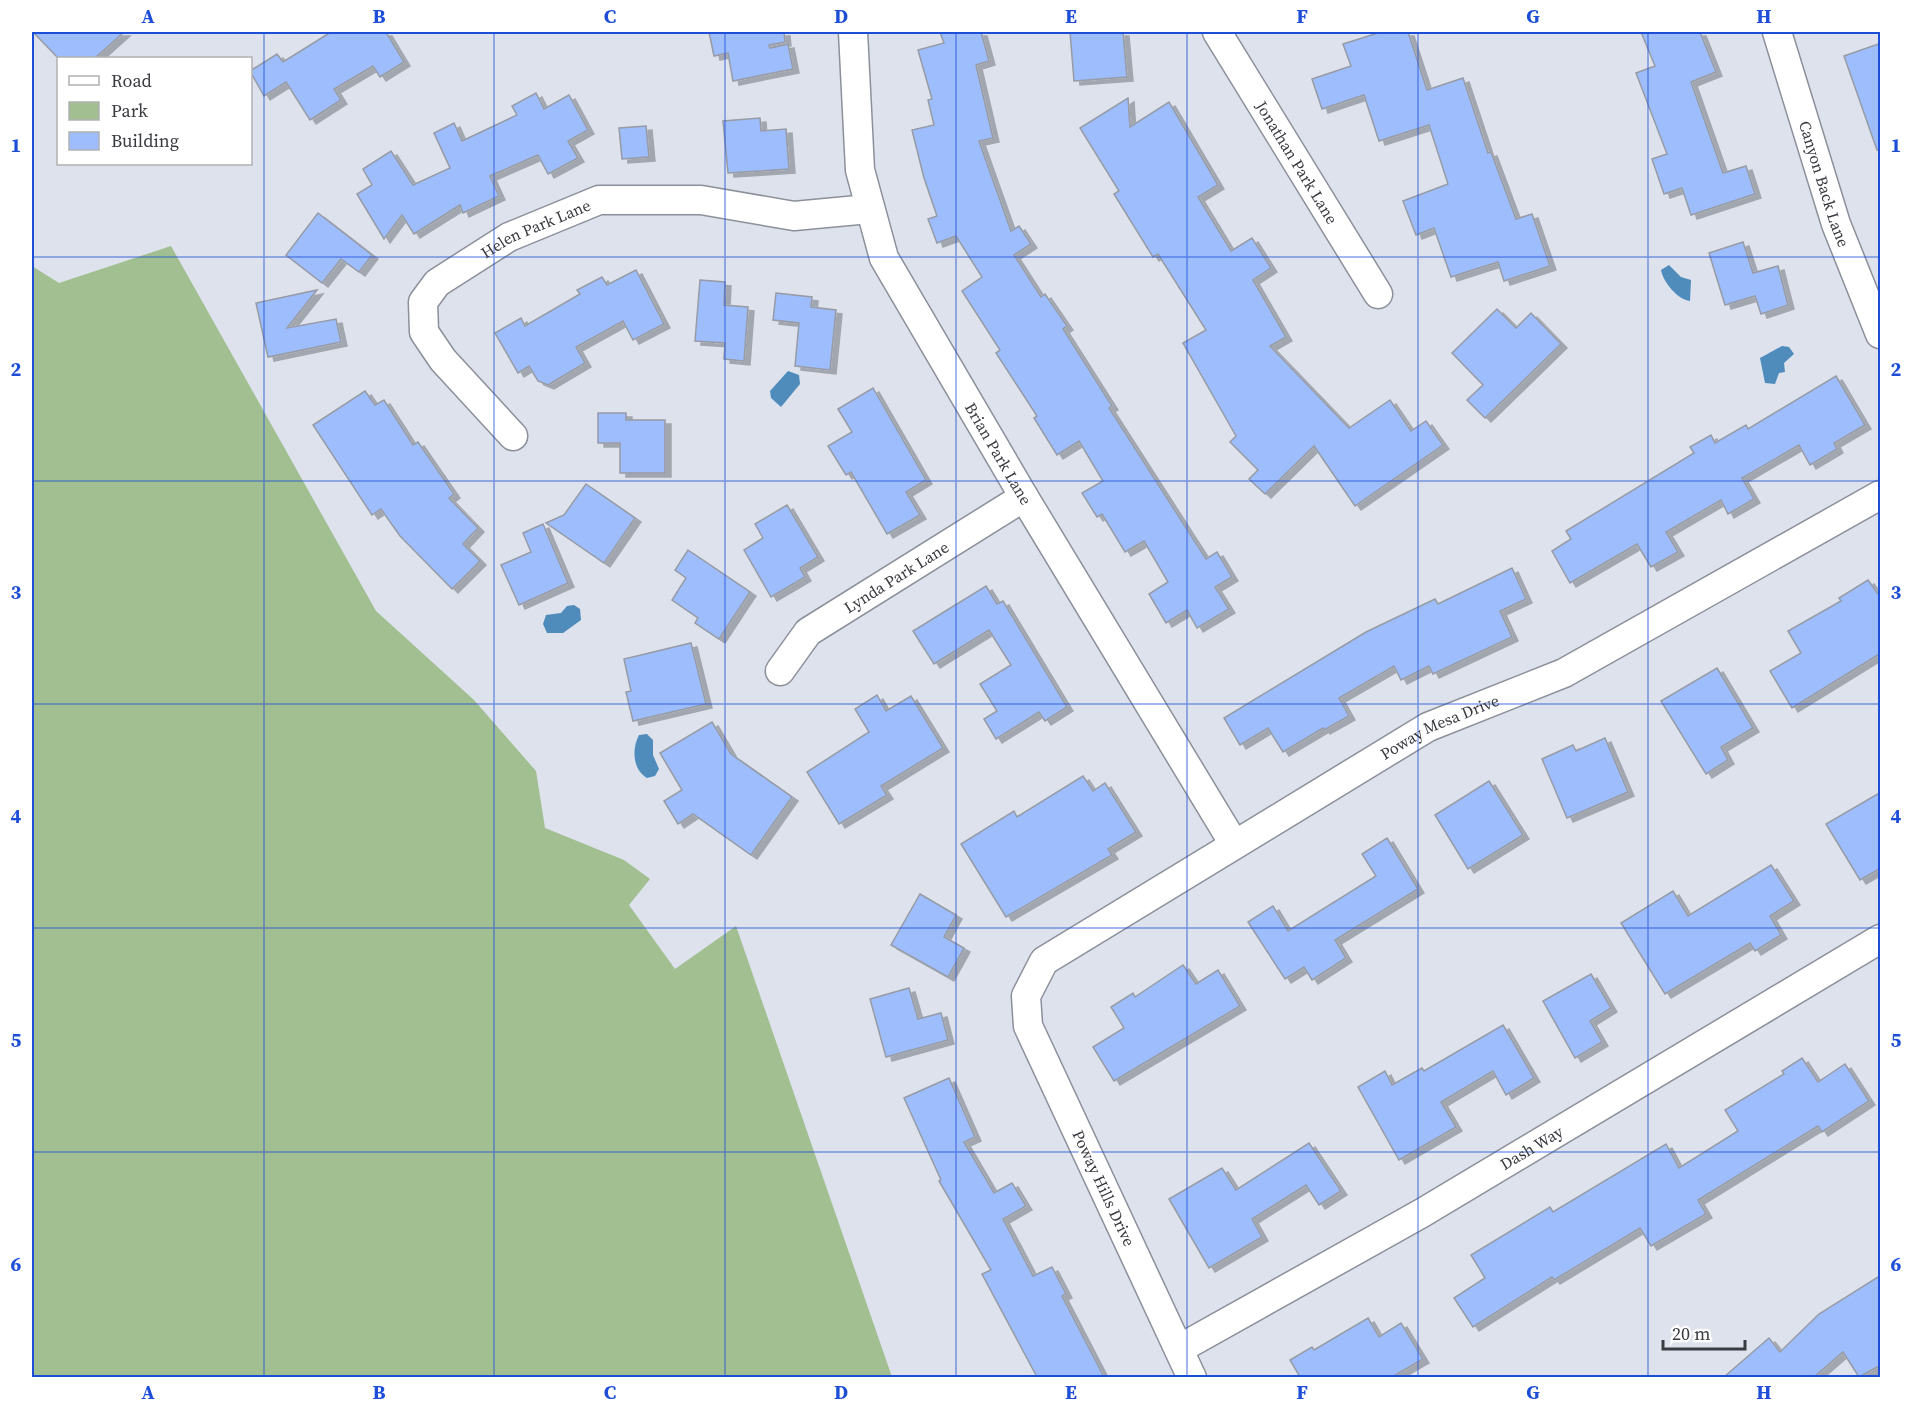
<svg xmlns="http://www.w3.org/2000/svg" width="1912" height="1409" font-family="'Source Serif 4',serif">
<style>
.green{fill:#a1bf90}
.water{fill:#4f8cbb}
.building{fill:#9dbdfc;stroke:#969ba5;stroke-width:1.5;filter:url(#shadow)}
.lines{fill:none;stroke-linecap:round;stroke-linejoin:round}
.street-casing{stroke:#8b909a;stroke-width:31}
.street{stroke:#fff;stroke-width:28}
.grid{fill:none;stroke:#1d4ed8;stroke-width:1.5;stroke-opacity:0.55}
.labels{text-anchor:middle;stroke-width:5;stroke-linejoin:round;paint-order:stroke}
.street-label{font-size:16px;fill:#393b40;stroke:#fff}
.neatline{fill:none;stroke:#1d4ed8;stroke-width:2}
.grid-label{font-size:20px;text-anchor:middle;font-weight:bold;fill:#1d4ed8}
</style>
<defs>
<filter id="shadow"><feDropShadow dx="6" dy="4" stdDeviation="0" flood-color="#0004"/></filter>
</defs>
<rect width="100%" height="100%" fill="#dde2ed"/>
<polygon class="green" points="171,246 376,611 474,700 536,771 545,828 624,860 650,879 629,905 675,969 736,926 892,1377 32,1377 32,266 59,283"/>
<g class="water">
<path d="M1669 265 1681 277 1691 280 1690 301C1678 300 1663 282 1661 270Z"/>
<polygon points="1782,346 1789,347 1794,354 1784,363 1785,372 1779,373 1775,384 1765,383 1760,358"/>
<polygon points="788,371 799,375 800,384 781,407 771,398 770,391"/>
<polygon points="567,606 574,605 580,609 581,620 563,633 547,633 543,624 546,615 561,613"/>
<path d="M647 734 653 740V755L659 769 655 776 647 778C632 769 632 748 639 735Z"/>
</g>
<g class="building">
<polygon points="33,32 124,32 95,58 58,58"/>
<polygon points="331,32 386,32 404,62 380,77 373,66 334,89 341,100 310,120 286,82 264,96 250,71 277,54 283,62"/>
<polygon points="709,32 784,32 785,42 769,45 770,48 788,44 793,69 733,81 728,53 714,56"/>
<polygon points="940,32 981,32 989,61 976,65 993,138 979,141 1011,231 1019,226 1031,244 1014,255 1041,297 1045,294 1067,326 1063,329 1112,406 1109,408 1206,559 1217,552 1232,577 1215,587 1229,609 1197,628 1187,610 1166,623 1149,594 1168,582 1144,541 1125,552 1102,514 1097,517 1082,493 1103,481 1079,441 1057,455 1034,418 1037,416 996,353 1000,350 962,291 982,277 956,236 937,243 928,219 937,216 924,178 912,130 934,125 928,100 932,99 918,50 944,43"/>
<polygon points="1070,32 1123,32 1127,77 1074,81"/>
<polygon points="1381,32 1408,32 1427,90 1463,78 1488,153 1491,152 1516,219 1532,214 1550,266 1504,281 1498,262 1451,277 1434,228 1416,235 1403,201 1448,184 1429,125 1379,141 1364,95 1322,109 1312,79 1351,66 1343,44"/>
<polygon points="1641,32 1700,32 1716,72 1691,82 1723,173 1746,166 1755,194 1691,215 1682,188 1664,194 1652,159 1667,154 1636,73 1655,66"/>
<polygon points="1881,43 1881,150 1877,150 1844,56"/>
<polygon points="536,93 544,109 569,95 588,130 568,141 578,158 548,174 538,155 490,176 499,196 463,213 460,205 414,234 402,215 384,239 357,194 372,185 363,169 391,151 413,185 450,168 434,133 454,123 462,141 517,115 512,106"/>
<polygon points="1128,98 1130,127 1169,102 1218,185 1198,197 1231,251 1252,238 1271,268 1253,280 1286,337 1270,346 1349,428 1390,400 1411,431 1426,421 1443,445 1355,506 1314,446 1265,494 1249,479 1258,470 1230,442 1236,436 1183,343 1206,330 1158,254 1153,257 1114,194 1119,191 1080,128"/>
<polygon points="760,118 761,131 786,129 789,169 728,173 723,121"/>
<polygon points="646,126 649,157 622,159 619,128"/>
<polygon points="318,213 372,255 359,272 341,259 322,283 286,255"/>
<polygon points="1743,242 1753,273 1778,266 1788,305 1761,314 1755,296 1725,305 1709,253"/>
<polygon points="636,270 664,324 633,340 623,321 576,347 585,363 548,385 538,381 529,366 518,373 495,333 521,318 525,326 580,294 577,290 602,277 607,285"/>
<polygon points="700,280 725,282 724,305 748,307 744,361 724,359 725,343 695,341"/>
<polygon points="317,290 287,328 336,319 341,342 268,357 256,303"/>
<polygon points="776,293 812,297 811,307 836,310 830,370 795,366 799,323 773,320"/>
<polygon points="1497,309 1516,328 1531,313 1561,344 1485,418 1467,400 1483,385 1452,353"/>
<polygon points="1836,376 1865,425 1834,443 1837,449 1810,465 1799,445 1742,478 1754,499 1728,514 1721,500 1666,532 1678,552 1651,567 1637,544 1570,583 1552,551 1571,539 1566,531 1694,453 1690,447 1711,435 1715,443 1746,425 1748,429"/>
<polygon points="873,388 926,480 906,492 920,515 887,534 851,472 846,475 828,446 852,432 838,409"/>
<polygon points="365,391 375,405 384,400 413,445 418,442 454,494 449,498 478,528 463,544 480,561 452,589 400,536 381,509 372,515 313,425"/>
<polygon points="598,413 626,413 626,420 665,420 665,473 620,473 620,443 598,443"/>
<polygon points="586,484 635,518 604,563 546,523 564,515"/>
<polygon points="787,505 818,557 800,568 805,577 771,597 744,550 763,538 755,524"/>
<polygon points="543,524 568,583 519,605 501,565 531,552 523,533"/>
<polygon points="688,550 750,592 719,639 695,623 698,618 672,600 686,578 675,570"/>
<polygon points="1512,568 1526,599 1500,611 1512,637 1433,674 1429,666 1401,680 1394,666 1339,698 1349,716 1324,730 1323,728 1283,752 1268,728 1240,745 1224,718 1366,632 1435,599 1438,604"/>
<polygon points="1868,580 1881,598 1881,653 1792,708 1770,671 1801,653 1788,631 1841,601 1839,598"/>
<polygon points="986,586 997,604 1003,601 1067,707 1045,721 1039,712 996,739 984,719 997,711 980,684 1011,665 989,630 934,664 913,631"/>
<polygon points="691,643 706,704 633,721 626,692 631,691 624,659"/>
<polygon points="1717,668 1753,728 1721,747 1728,760 1706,774 1661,701"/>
<polygon points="877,695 886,711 911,696 943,748 881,786 887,795 839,824 807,772 869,732 855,709"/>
<polygon points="712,722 731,754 792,797 751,855 693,814 678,824 664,801 682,790 660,753"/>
<polygon points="1605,738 1628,792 1567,818 1542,759 1573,745 1576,751"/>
<polygon points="1083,776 1093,791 1105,783 1136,832 1108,849 1112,855 1006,917 961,844 1014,811 1017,817"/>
<polygon points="1489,781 1523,835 1468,869 1435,815"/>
<polygon points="1881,792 1881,868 1860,880 1826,824"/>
<polygon points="1387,838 1418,889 1335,940 1346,958 1312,980 1304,967 1285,979 1248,922 1273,906 1288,931 1376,876 1362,854"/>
<polygon points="1771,865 1794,901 1770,916 1781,935 1755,951 1750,943 1665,994 1621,923 1673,891 1688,916"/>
<polygon points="920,894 956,915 944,937 964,948 948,977 891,945"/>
<polygon points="1183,965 1196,984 1218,970 1240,1006 1114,1081 1093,1047 1124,1028 1111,1007 1133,993 1135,997"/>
<polygon points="1591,974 1611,1008 1590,1021 1602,1042 1575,1058 1543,1001"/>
<polygon points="909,988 918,1019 941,1013 948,1040 886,1057 870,999"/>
<polygon points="1503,1025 1534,1078 1506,1095 1493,1071 1441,1102 1456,1127 1399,1160 1358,1087 1385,1071 1392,1085 1422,1068 1424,1071"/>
<polygon points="1802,1058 1818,1082 1845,1064 1869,1101 1822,1132 1818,1126 1698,1200 1706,1214 1651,1246 1640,1228 1554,1280 1552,1277 1473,1327 1454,1298 1485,1278 1471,1255 1550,1207 1553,1212 1666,1144 1679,1168 1738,1131 1725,1110 1784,1074 1782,1071"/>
<polygon points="949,1078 975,1137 964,1142 994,1193 1012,1183 1026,1206 1003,1219 1033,1276 1052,1267 1066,1294 1062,1296 1104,1377 1037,1377 982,1274 991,1270 939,1181 941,1180 904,1098"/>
<polygon points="1309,1143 1341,1191 1319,1205 1306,1185 1252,1219 1262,1237 1209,1268 1169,1199 1222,1168 1236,1190"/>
<polygon points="1881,1275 1881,1365 1859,1377 1843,1352 1814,1377 1724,1377 1769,1338 1780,1352 1819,1314"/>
<polygon points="1368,1318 1379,1337 1401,1323 1423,1359 1392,1377 1300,1377 1290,1360 1312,1347 1314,1350"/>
</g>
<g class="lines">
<g class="street-casing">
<g id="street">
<path id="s1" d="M853 32 860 170 884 258 1024 497 1234 844"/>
<path id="s2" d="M1217 32 1378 294"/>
<path id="s3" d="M1777 32 1836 224 1880 334"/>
<path id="s4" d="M513 436 443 360 424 332 423 302 437 283 509 237 599 200H701L794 216 869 209"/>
<path id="s5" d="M780 671 808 632 1024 497"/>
<path id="s6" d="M1179 1349 1422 1213 1880 939"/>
<path id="s7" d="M1192 1378 1028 1026 1026 996 1044 961 1428 727 1564 673 1880 495"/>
</g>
</g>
<use href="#street" class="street"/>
</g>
<path class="grid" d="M264 32V1378M494 32V1378M725 32V1378M956 32V1378M1187 32V1378M1418 32V1378M1648 32V1378M32 257H1880M32 481H1880M32 704H1880M32 928H1880M32 1152H1880"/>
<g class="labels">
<g class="street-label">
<text dy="6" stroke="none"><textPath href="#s2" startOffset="153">Jonathan Park Lane</textPath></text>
<text dy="6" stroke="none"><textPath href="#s3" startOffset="159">Canyon Back Lane</textPath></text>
<text dy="6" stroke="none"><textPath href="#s4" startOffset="304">Helen Park Lane</textPath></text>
<text dy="6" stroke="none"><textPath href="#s1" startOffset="456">Brian Park Lane</textPath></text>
<text dy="6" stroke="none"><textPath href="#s5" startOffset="152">Lynda Park Lane</textPath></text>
<text dy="6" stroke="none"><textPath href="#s7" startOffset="918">Poway Mesa Drive</textPath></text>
<text dy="6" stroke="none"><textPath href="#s6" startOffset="406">Dash Way</textPath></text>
<text transform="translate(1104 1188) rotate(65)" y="6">Poway Hills Drive</text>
</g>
</g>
<rect width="1912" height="1409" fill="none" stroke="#ffffff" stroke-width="66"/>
<rect x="57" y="57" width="195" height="108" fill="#ffffff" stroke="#b0b1b3" stroke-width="1.5"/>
<rect x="69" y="76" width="30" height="9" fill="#ffffff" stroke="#b0b1b3" stroke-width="1.5"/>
<text x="111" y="87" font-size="18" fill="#393b40">Road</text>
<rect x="69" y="102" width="30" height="18" fill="#a1bf90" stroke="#b0b1b3" stroke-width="1.5"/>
<text x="111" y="117" font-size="18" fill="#393b40">Park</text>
<rect x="69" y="132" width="30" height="18" fill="#9dbdfc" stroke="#b0b1b3" stroke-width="1.5"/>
<text x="111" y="147" font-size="18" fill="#393b40">Building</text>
<path d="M1663 1340v9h82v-9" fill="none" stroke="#393b40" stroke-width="3"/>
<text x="1672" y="1340" font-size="18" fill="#393b40" stroke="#ffffff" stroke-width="4.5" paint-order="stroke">20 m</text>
<rect x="33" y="33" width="1846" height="1343" class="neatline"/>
<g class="grid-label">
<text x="148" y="23">A</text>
<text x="379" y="23">B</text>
<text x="610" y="23">C</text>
<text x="841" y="23">D</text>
<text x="1071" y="23">E</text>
<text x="1302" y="23">F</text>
<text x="1533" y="23">G</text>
<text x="1764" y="23">H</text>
<text x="16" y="152">1</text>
<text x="1896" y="152">1</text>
<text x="16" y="376">2</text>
<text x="1896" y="376">2</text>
<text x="16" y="599">3</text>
<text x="1896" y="599">3</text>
<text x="16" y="823">4</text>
<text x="1896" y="823">4</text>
<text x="16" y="1047">5</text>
<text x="1896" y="1047">5</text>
<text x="16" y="1271">6</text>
<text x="1896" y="1271">6</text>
<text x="148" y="1399">A</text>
<text x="379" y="1399">B</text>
<text x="610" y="1399">C</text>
<text x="841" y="1399">D</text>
<text x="1071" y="1399">E</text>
<text x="1302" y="1399">F</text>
<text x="1533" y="1399">G</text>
<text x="1764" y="1399">H</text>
</g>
</svg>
